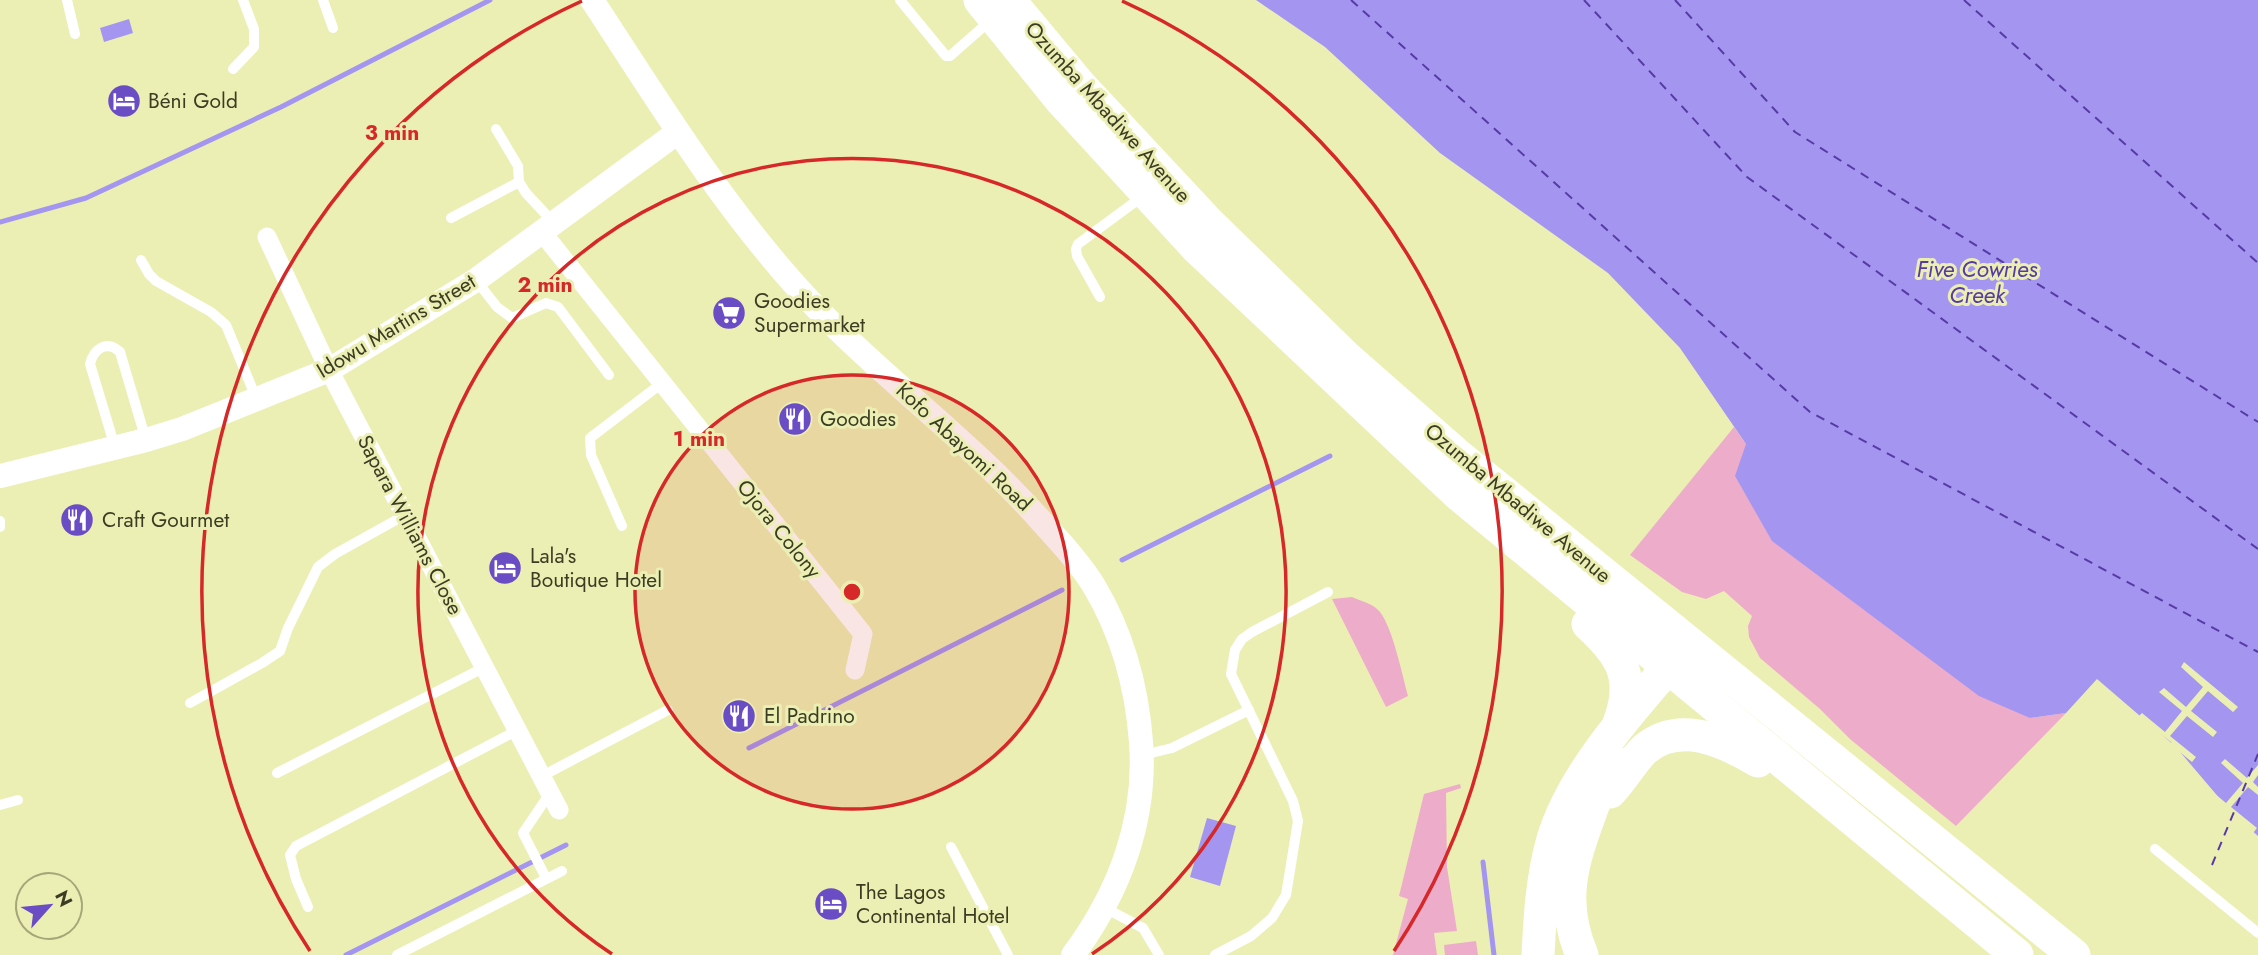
<svg xmlns="http://www.w3.org/2000/svg" width="2258" height="955" font-family="Jost,sans-serif">
<style>
.green{fill:#edacca}
.water{fill:#a495f0}
.pier{fill:#ecefb3}
.lines{fill:none;stroke-linecap:round;stroke-linejoin:round}
.stream{stroke:#a495f0;stroke-width:5}
.ferry{stroke:#563ba4;stroke-width:2;stroke-dasharray:9 7;stroke-linecap:butt}
.service{stroke:#fff;stroke-width:10}
.minor{stroke:#fff;stroke-width:19}
.tertiary{stroke:#fff;stroke-width:24}
.trunk{stroke:#fff;stroke-width:33}
.ring{fill:none;stroke:#d62828;stroke-width:3.5}
.labels{text-anchor:middle;stroke-width:6;stroke-linejoin:round;paint-order:stroke}
.poi-label{font-size:21px;fill:#3b3c24;stroke:#ecefb3;text-anchor:start}
.street-label{font-size:21px;fill:#3b3c24;stroke:#ecefb3}
.water-label{font-size:23px;font-style:italic;fill:#563ba4;stroke:#ecefb3}
.centre{fill:#d62828;stroke:#ecefb3;stroke-width:3.5}
.ring-label{font-size:21px;text-anchor:middle;font-weight:bold;fill:#d62828;stroke:#ecefb3;stroke-width:6;stroke-linejoin:round;paint-order:stroke}
</style>
<rect width="100%" height="100%" fill="#ecefb3"/>
<g class="green">
<polygon points="1734,427 1746,444 2030,718 2066,713 1956,826 1850,739 1820,709 1760,658 1749,637 1748,626 1752,616 1724,591 1706,599 1682,592 1630,555"/>
<path d="M1352 597C1361 601 1374 604 1380 612 1393 629 1402 674 1408 696L1386 707 1332 599Z"/>
<polygon points="1460,784 1461,788 1446,793 1447,867 1457,931 1434,933 1437,955 1393,955 1408,899 1399,896 1424,794"/>
<polygon points="1476,941 1478,955 1445,955 1444,945"/>
</g>
<g class="water">
<polygon points="1256,0 2258,0 2258,836 2232,813 2175,746 2097,679 2066,713 2030,718 1979,696 1772,541 1735,476 1746,444 1680,348 1608,273 1440,153 1325,47"/>
<polygon points="129,19 133,33 104,42 100,28"/>
<polygon points="1207,818 1236,826 1220,886 1190,877"/>
</g>
<g class="pier">
<polygon points="2184,662 2238,707 2233,712 2208,691 2191,711 2217,732 2213,737 2187,716 2170,736 2196,757 2192,762 2166,741 2172,744 2171,742 2138,717 2142,713 2165,732 2182,711 2159,692 2164,688 2186,707 2203,687 2181,667"/>
<polygon points="2225,759 2247,778 2258,765 2258,775 2253,782 2258,787 2258,795 2248,787 2231,807 2257,828 2253,833 2227,812 2234,815 2224,809 2203,784 2226,803 2243,783 2221,763"/>
</g>
<g class="lines">
<g class="stream">
<polyline points="0,222 86,198 281,107 490,0"/>
<polyline points="1122,560 1330,456"/>
<polyline points="749,748 1062,590"/>
<polyline points="1483,862 1494,955"/>
<polyline points="346,955 566,845"/>
</g>
<g class="ferry">
<polyline points="1351,0 1810,412 2258,652"/>
<polyline points="1584,0 1747,177 2258,549"/>
<polyline points="1675,0 1795,132 2258,422"/>
<polyline points="1964,0 2258,263"/>
<polyline points="2212,865 2258,754"/>
</g>
<g class="service">
<polyline points="67,0 75,34"/>
<polyline points="323,0 333,28"/>
<polyline points="900,0 946,56 950,56 991,20"/>
<polyline points="233,69 254,47 254,29 243,0"/>
<polyline points="496,129 518,166 519,182 526,193 553,222"/>
<polyline points="451,218 519,182"/>
<polyline points="141,260 149,274 156,281 211,312 226,325 257,400"/>
<polyline points="476,280 497,307 512,318 546,303 558,307 609,375"/>
<polyline points="1100,297 1077,256 1076,249 1078,244 1143,196"/>
<path d="M115 447 90 364C94 348 107 340 120 352L146 440"/>
<polyline points="0,521 0,527"/>
<polyline points="622,526 591,455 590,438 662,383"/>
<polyline points="190,703 262,663 280,651 288,628 318,567 335,554 405,515"/>
<polyline points="1143,755 1172,748 1249,710"/>
<polyline points="277,773 485,667"/>
<polyline points="542,776 668,710"/>
<polyline points="0,805 18,800"/>
<polyline points="951,847 1008,955"/>
<polyline points="2155,849 2258,933"/>
<polyline points="546,878 523,833 550,793"/>
<polyline points="308,907 296,879 290,855 296,846 518,730"/>
<polyline points="1105,908 1143,928 1159,955"/>
<polyline points="397,955 562,871"/>
<polyline points="1215,955 1251,936 1272,918 1286,895 1298,821 1293,801 1231,674 1235,650 1242,639 1252,632 1328,592"/>
</g>
<g class="minor">
<polyline points="541,231 863,634 855,670"/>
<polyline points="267,237 329,370 559,810"/>
</g>
<g class="tertiary">
<path d="M592 0C656 98 718 199 796 286 872 371 967 437 1042 522 1060 542 1080 563 1094 586 1122 633 1137 688 1141 742 1147 820 1119 893 1073 955"/>
<polyline points="0,476 146,440 182,429 329,370 476,280 678,132"/>
</g>
<g class="trunk">
<polyline points="980,0 1061,100 1197,248 1458,494 2017,955"/>
<polyline points="1009,0 1080,85 1207,221 1347,358 1455,453 2074,955"/>
<path d="M1588 624C1622 655 1636 678 1619 723"/>
<path d="M1610 792C1623 779 1632 761 1645 749 1680 720 1724 741 1758 761"/>
<path d="M1538 955C1540 916 1542 877 1553 839 1574 770 1636 705 1682 651"/>
<path d="M1582 955C1559 901 1572 863 1591 811 1598 793 1603 778 1616 763"/>
</g>
</g>
<circle cx="852" cy="592" r="217" fill="#d62828" fill-opacity=".12"/>
<g class="ring">
<circle cx="852" cy="592" r="217"/>
<path d="M612 954A434 434 0 1 1 1092 954"/>
<path d="M310 951A650 650 0 0 1 582 1M1122 1A650 650 0 0 1 1394 951"/>
</g>
<defs>
<g id="hotel-disc" transform="scale(1.75)"><circle r="9.5" fill="#6a4cc5" stroke="#ecefb3"/><path d="M-6-4.5h1.5V1H6V5H4.5V3h-9V5H-6ZM-4 0a1.8 1.8 0 1 1 3.6 0ZM.5 0V-2.5h3Q6-2.5 6 0Z" fill="#fff"/></g>
<g id="supermarket-disc" transform="scale(1.75)"><circle r="9.5" fill="#6a4cc5" stroke="#ecefb3"/><path d="M-6-5.5h2.5l.6 2H6L4.5 2H-2.5L-4.4-4H-6ZM-1.5 3.2a1.3 1.3 0 1 0 .1 0ZM3 3.2a1.3 1.3 0 1 0 .1 0Z" fill="#fff"/></g>
<g id="restaurant-disc" transform="scale(1.75)"><circle r="9.5" fill="#6a4cc5" stroke="#ecefb3"/><path d="M-5-6h1v4h1v-4h1v4h1v-4h1v5L-1.5 .5V6h-2V.5L-5-1ZM5-6V6H3V1.5H1.5Q1.5-4 5-6Z" fill="#fff"/></g>
</defs>
<g fill-rule="evenodd">
<use href="#hotel-disc" x="124" y="101"/>
<use href="#supermarket-disc" x="729" y="313"/>
<use href="#restaurant-disc" x="795" y="419"/>
<use href="#restaurant-disc" x="77" y="520"/>
<use href="#hotel-disc" x="505" y="568"/>
<use href="#restaurant-disc" x="739" y="716"/>
<use href="#hotel-disc" x="831" y="904"/>
</g>
<g class="labels">
<g class="poi-label">
<text x="148" y="108">Béni Gold</text>
<text x="754" y="308">Goodies<tspan x="754" dy="24">Supermarket</tspan></text>
<text x="820" y="426">Goodies</text>
<text x="102" y="527">Craft Gourmet</text>
<text x="530" y="563">Lala's<tspan x="530" dy="24">Boutique Hotel</tspan></text>
<text x="764" y="723">El Padrino</text>
<text x="856" y="899">The Lagos<tspan x="856" dy="24">Continental Hotel</tspan></text>
</g>
<g class="street-label">
<text transform="translate(1108 112) rotate(48)" y="7">Ozumba Mbadiwe Avenue</text>
<text transform="translate(396 326) rotate(-31)" y="7">Idowu Martins Street</text>
<text transform="translate(964 447) rotate(43)" y="7">Kofo Abayomi Road</text>
<text transform="translate(1518 503) rotate(40)" y="7">Ozumba Mbadiwe Avenue</text>
<text transform="translate(410 525) rotate(62)" y="7">Sapara Williams Close</text>
<text transform="translate(779 529) rotate(51)" y="7">Ojora Colony</text>
</g>
<g class="water-label">
<text x="1977" y="277">Five Cowries<tspan x="1977" dy="26">Creek</tspan></text>
</g>
</g>
<circle cx="852" cy="592" r="10" class="centre"/>
<g class="ring-label">
<text x="392" y="140">3 min</text>
<text x="545" y="292">2 min</text>
<text x="699" y="446">1 min</text>
</g>
<g transform="translate(49 906) rotate(63)"><circle r="33" fill="#ecefb3" stroke="#a5a77a" stroke-width="2"/>
<path d="M0-5L12 26L0 18L-12 26Z" fill="#6a4cc5"/>
<text y="-10" font-size="19" font-weight="bold" text-anchor="middle" fill="#3b3c24">N</text>
</g>
</svg>
